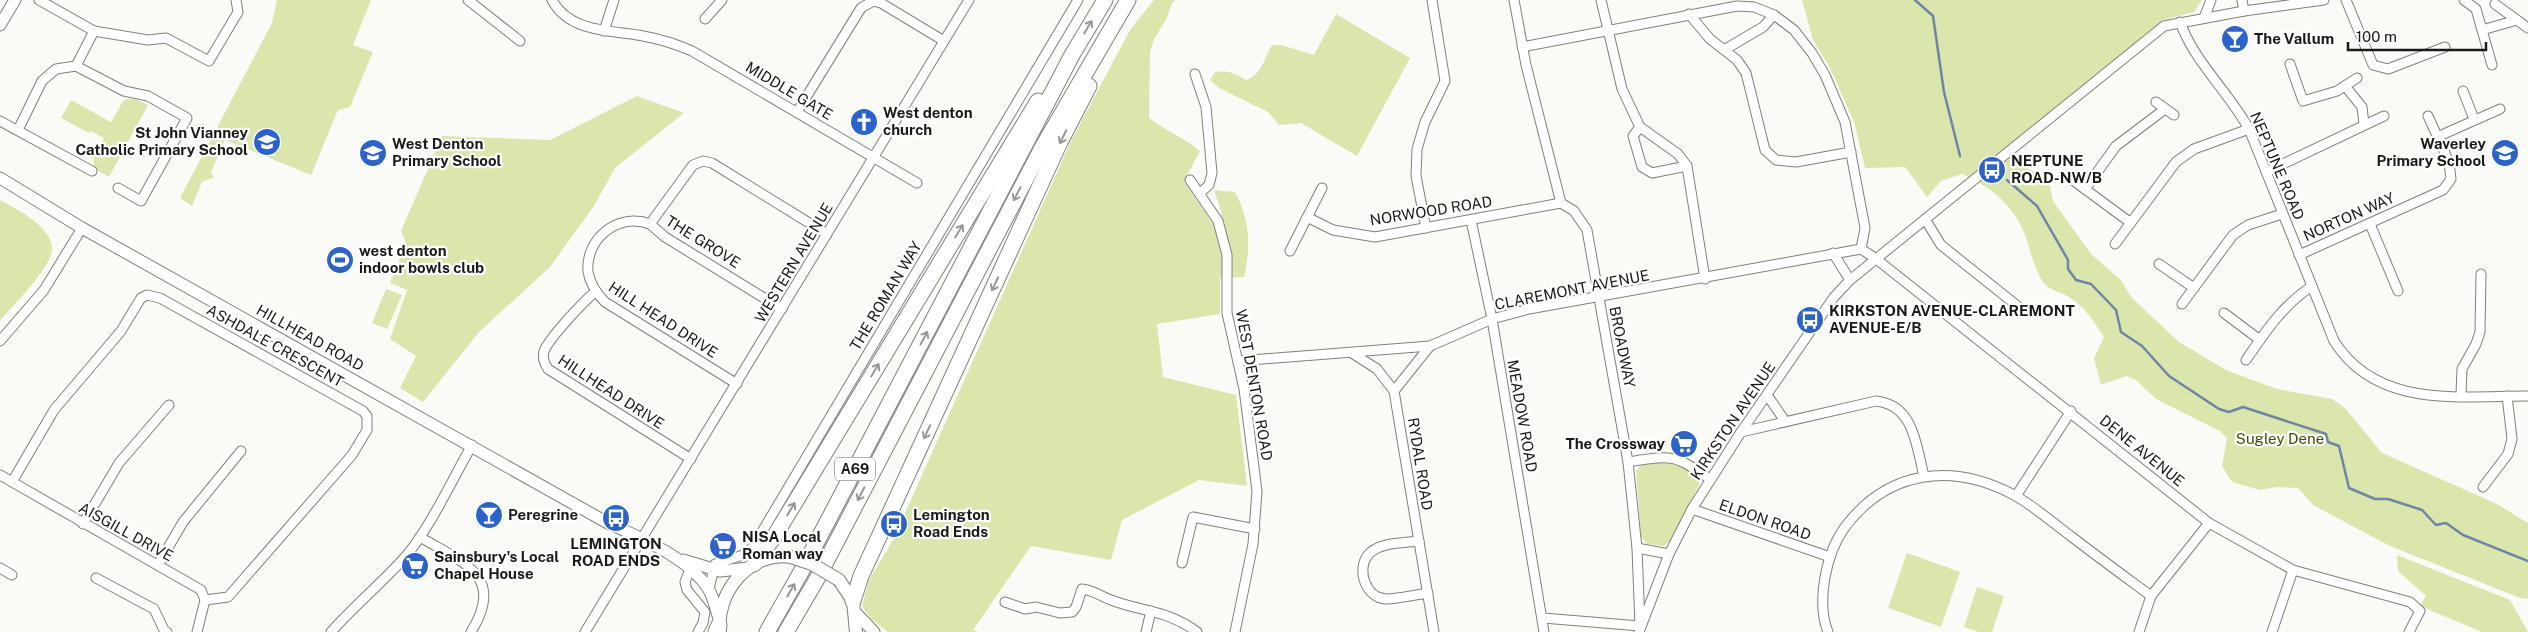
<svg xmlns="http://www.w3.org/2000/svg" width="2528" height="632" font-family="'Public Sans',sans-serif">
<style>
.green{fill:#dbe6ac}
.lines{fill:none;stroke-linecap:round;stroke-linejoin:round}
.stream{stroke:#7084a8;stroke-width:2.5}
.minor-casing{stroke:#80807c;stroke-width:11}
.tertiary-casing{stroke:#80807c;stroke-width:13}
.secondary-casing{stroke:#80807c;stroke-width:14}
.trunk-casing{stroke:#80807c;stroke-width:17}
.minor{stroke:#fff;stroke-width:9}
.tertiary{stroke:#fff;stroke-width:11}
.secondary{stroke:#fff;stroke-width:12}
.trunk{stroke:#fff;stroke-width:15}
.secondary-bridge-casing{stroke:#80807c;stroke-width:14;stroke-linecap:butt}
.secondary-bridge{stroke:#fff;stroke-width:12}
.oneway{stroke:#989898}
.labels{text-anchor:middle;stroke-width:4.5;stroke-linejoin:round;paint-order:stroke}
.shield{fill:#fff;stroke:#5f5f5e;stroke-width:1}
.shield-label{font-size:14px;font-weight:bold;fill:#1a1a19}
.poi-label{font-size:15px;font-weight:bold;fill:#1a1a19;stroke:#fff;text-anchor:start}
.street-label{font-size:15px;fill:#1a1a19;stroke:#fff}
.park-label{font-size:15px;fill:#434b01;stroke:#fff}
</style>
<rect width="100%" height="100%" fill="#fafbf7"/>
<g class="green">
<polygon points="277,0 371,0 353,45 373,52 350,107 338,110 311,175 225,140 211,172 214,177 202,182 192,206 180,198 272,23"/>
<path d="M1154 0H1176L1172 3 1166 20 1154 39 1150 53 1149 118C1166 131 1183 137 1200 151L1184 181 1212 223 1222 214 1214 190 1235 192C1250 220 1251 246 1244 277L1220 278V314L1157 324 1163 377 1236 395 1247 486 1199 480 1122 520 1111 560 1031 546 973 630 978 632H888L871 619 862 606 869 580 893 540 1071 141 1130 30Z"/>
<path d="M1802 0H2202L2194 12 2163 20 2004 149 2015 160 2049 181 2053 201 2091 254 2121 280 2131 297 2179 342 2226 370 2277 389 2332 399 2345 408 2382 453 2497 504 2528 523V599L2520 598 2390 546 2313 505 2298 488 2277 487 2260 490 2232 482 2222 466 2227 438 2220 431 2156 399 2136 380 2126 376 2101 385 2094 358 2104 337C2094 322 2085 307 2069 297 2062 292 2048 290 2043 282 2035 270 2031 254 2027 240 2016 207 1992 187 1962 174L1941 181 1927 197 1905 167 1865 168 1854 122 1830 68 1813 40Z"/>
<path d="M1336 14 1410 58 1357 156 1301 123 1279 125 1268 112 1219 88 1210 80 1215 72C1227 70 1236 73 1246 80 1261 76 1265 57 1272 45H1281L1314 55Z"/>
<polygon points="637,96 684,113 615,168 594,206 550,267 479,332 423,402 400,388 416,356 390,339 407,290 390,283 406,243 401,231 442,136 550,140"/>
<polygon points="126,99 135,99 148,105 109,177 95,169 93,160 104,138 90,131 89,133 61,118 71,100 111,122 123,101"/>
<path d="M0 200C18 210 47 224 52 245 56 264 12 306 0 321Z"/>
<polygon points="386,289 402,295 387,329 372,323"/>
<path d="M1655 462C1675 465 1690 465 1700 483L1670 541 1664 546 1647 544 1641 537 1636 471 1642 464Z"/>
<polygon points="1907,553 1960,572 1941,627 1888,608"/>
<polygon points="2397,555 2510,600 2528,632 2482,632 2420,606 2426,596 2398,571"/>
<polygon points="1977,587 2004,596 1992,632 1979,632 1964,627"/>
</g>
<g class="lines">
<g class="stream">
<polyline points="1915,0 1933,16 1944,92 1960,156"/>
<polyline points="2007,180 2037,206 2068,260 2068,269 2076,280 2091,284 2116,310 2121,332 2142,346 2169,376 2219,409 2229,412 2243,407 2326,434 2328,442 2339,446 2349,488 2375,499 2388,499 2422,510 2436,525 2446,523 2463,535 2528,561"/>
</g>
<g class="minor-casing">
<g id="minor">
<polyline points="39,0 94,31 148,40 166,38 209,61 238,12 236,0"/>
<polyline points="468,0 520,41"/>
<path d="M552 0C570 33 611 30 643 36 660 39 676 44 692 51L917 183"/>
<polyline points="1514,0 1526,65 1561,203 1574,211 1587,230 1628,462 1637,548 1640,626 1543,618"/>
<polyline points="1601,0 1622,89 1640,127 1678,154 1687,166 1705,279"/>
<polyline points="2242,0 2244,11"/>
<polyline points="2346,0 2373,65 2388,69 2445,47"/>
<polyline points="2464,0 2476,9 2492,65"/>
<polyline points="2495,4 2528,28"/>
<polyline points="1689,14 1710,39 1737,60 1746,73 1765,150 1776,160 1796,162 1851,152"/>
<polyline points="2204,18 2211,0"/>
<polyline points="705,19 722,0"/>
<path d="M2180 22C2195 63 2228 91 2249 129L2334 341C2377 409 2459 396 2528 396"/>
<polyline points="2482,30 2517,20"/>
<polyline points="94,31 76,66 124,91 148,96 187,118 141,201 118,188"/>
<polyline points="604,31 614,0"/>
<polyline points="1724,50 1763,27 1774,15"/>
<polyline points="2290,64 2303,101 2337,91 2357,78"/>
<polyline points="1195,74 1206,107 1212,173 1209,185 1200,193"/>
<polyline points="2345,86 2362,107 2364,124"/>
<polyline points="2463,91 2474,119"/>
<polyline points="2156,102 2174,115"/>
<polyline points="797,112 861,8 873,1 881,3 944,41"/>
<polyline points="0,121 92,171"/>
<polyline points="1640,127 1633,136 1642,167 1652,173 1687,166"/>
<polyline points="18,130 42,81 56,69 76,66"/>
<polyline points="2437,137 2500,109"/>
<polyline points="2266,172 2384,116"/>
<polyline points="1190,180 1218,221 1227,255 1227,313 1244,389 1257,491 1253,544 1235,632"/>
<polyline points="2074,181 2131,223"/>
<polyline points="2085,189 2116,146 2165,109"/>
<polyline points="1307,217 1333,230 1375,237 1561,203"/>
<polyline points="1925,219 1941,245 2020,308 2035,312"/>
<polyline points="1471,220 1492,319 1544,632"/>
<path d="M650 224C619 212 585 238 588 272 590 283 597 294 605 302L737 384"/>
<polyline points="2370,224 2398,291"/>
<polyline points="1426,228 1416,176 1417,149 1425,122 1445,81 1432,0"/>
<polyline points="2115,244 2176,162 2194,149 2249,129"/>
<polyline points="1861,249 1875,258 2209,523 2293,570 2410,602 2420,611 2409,632"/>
<polyline points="1290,251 1322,188"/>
<polyline points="1833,253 1850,280"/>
<polyline points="2299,255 2443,190 2451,179 2449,162 2428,116"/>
<polyline points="2159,264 2194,288"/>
<path d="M595 292C583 302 550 337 544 351 542 358 544 363 548 369L691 459"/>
<polyline points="2182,304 2233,235 2248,225 2282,214"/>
<polyline points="782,309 665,237 650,224 693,165 703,161 712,163 827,234"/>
<polyline points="2224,313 2260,340"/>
<polyline points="0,341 44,290 82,228"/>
<polyline points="1352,353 1377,369 1394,391 1434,632"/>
<path d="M2246 360C2266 331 2283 305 2312 286"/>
<polyline points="1238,361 1430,346 1492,319 1529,309 1861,249 1865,228 1845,122 1825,75 1812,53 1794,30 1774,15 1754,7 1737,6 1522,47"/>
<polyline points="1394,391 1430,346"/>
<polyline points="1767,395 1785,421"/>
<polyline points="2461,395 2462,369 2476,344 2480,332 2481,274"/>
<path d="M1741 432 1876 401C1914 405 1916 445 1924 476"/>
<path d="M1628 462C1673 455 1673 454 1710 479"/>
<polyline points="0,475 201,590 205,600 197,632"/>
<polyline points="12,482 54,410 121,331 141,298 147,295 160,298 363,411 367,416 367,430 352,455 228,597 205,600"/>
<polyline points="2483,487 2508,454 2512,439 2507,396"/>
<polyline points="2016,496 2071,411"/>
<polyline points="1692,509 1830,557"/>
<polyline points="83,524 119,463 169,405"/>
<path d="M420 537C461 562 507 575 471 632"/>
<path d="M1419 541C1404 543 1378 542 1368 555 1356 570 1366 598 1386 599 1399 599 1414 595 1428 593"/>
<polyline points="1637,548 1669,554"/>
<polyline points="1182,563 1193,517 1255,529"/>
<polyline points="692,564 685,582 687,590 705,612 703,623 698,632"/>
<polyline points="158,565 183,522 241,451"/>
<polyline points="0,568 12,575"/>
<polyline points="96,578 154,609 164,630 167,632"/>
<polyline points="709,589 715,564 743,555 753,547 1078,0"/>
<path d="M1005 602 1025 609 1036 607 1060 613 1072 612 1076 607 1082 589C1093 590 1100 596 1111 600 1142 612 1168 610 1197 632"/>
<path d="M331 632C355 605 384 581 407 555 433 522 451 482 472 445"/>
<polyline points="585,632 969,0"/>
<polyline points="1146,632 1151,611"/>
<polyline points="1639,632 1669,554 1692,509 1741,432 1834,297 1850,280 2164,26 2244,11 2324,0"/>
<path d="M1828 632C1816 602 1826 553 1845 527 1888 470 1952 462 2014 495 2034 506 2053 523 2072 537 2098 557 2124 576 2151 596"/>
<polyline points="2139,632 2151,596 2209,523"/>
<polyline points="2272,632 2293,570"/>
</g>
</g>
<g class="tertiary-casing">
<g id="tertiary">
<polyline points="0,25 15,0"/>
<path d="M0 178 82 228 606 522C638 537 690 558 709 590 714 599 716 609 719 619"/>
<polyline points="683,560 720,571 749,568"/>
<polyline points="855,612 874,632"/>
</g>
</g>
<g class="secondary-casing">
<g id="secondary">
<polyline points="839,580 853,601 856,632"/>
<path d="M720 632C715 593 750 550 791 557"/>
</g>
</g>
<g class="trunk-casing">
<g id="trunk">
<polyline points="754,564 774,537 1038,101"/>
<polyline points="853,601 861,576 1060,142 1089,86"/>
<polyline points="716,632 719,625"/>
<polyline points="767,632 801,572 1072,55 1105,0"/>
<polyline points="786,632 818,577 1043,146 1128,0"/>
</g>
</g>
<use href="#minor" class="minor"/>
<use href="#tertiary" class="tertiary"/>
<use href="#secondary" class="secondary"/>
<use href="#trunk" class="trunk"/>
<g class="secondary-bridge-casing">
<polyline id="secondary-bridge" points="791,557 812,564 839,580"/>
</g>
<use href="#secondary-bridge" class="secondary-bridge"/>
</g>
<defs><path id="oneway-shaft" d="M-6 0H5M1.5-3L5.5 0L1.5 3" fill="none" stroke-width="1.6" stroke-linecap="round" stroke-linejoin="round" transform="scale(1.25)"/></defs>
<g class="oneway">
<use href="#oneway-shaft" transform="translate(1088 27) rotate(-59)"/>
<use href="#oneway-shaft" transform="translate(1063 137) rotate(116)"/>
<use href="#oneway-shaft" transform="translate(1017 194) rotate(118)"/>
<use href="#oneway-shaft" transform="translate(959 231) rotate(-59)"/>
<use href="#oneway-shaft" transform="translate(995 284) rotate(115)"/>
<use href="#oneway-shaft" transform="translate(924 338) rotate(-62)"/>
<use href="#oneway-shaft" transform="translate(875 370) rotate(-59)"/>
<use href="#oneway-shaft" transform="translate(927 432) rotate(115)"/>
<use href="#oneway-shaft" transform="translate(861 494) rotate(117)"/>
<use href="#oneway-shaft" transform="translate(791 509) rotate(-59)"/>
<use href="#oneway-shaft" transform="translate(791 590) rotate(-60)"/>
</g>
<defs>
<g id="bar-disc" transform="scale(1.4375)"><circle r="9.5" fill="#2a63d0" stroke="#fff"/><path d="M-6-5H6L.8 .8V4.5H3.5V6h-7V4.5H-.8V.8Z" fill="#fff"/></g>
<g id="church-disc" transform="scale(1.4375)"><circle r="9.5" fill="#2a63d0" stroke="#fff"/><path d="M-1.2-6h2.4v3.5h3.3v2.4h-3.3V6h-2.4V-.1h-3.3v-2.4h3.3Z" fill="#fff"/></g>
<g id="school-disc" transform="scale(1.4375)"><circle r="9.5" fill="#2a63d0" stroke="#fff"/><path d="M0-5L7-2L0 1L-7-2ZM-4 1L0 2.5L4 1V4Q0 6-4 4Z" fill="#fff"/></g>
<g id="bus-disc" transform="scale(1.4375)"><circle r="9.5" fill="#2a63d0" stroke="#fff"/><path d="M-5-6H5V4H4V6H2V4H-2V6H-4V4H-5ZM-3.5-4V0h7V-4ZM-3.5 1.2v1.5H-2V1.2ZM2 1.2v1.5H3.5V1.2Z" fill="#fff"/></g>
<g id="stadium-disc" transform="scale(1.4375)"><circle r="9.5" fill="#2a63d0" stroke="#fff"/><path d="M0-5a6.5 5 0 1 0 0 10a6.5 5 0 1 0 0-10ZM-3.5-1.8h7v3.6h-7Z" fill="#fff"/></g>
<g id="supermarket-disc" transform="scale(1.4375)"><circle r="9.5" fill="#2a63d0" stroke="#fff"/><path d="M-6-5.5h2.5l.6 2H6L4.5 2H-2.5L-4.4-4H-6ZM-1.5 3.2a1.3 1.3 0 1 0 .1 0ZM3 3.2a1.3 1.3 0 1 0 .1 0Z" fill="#fff"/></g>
</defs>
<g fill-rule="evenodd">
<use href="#bar-disc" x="2235" y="39"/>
<use href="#church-disc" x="864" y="122"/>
<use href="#school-disc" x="267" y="142"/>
<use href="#school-disc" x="373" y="153"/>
<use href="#school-disc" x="2505" y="153"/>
<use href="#bus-disc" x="1992" y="170"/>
<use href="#stadium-disc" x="340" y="260"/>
<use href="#bus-disc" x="1810" y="320"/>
<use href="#supermarket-disc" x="1684" y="444"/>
<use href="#bar-disc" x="489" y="515"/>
<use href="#bus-disc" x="616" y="518"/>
<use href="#bus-disc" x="894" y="524"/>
<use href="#supermarket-disc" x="723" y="546"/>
<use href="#supermarket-disc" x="415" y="566"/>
</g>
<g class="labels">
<rect class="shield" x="835" y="457.5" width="40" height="23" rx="4"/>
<g class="shield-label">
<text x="855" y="474">A69</text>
</g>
<g class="poi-label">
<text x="2254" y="44">The Vallum</text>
<text x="883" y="118">West denton<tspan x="883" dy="17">church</tspan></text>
<text x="248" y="138" text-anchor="end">St John Vianney<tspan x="248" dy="17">Catholic Primary School</tspan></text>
<text x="392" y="149">West Denton<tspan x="392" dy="17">Primary School</tspan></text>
<text x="2486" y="149" text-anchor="end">Waverley<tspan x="2486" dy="17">Primary School</tspan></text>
<text x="2011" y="166">NEPTUNE<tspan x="2011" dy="17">ROAD-NW/B</tspan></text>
<text x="359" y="256">west denton<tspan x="359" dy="17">indoor bowls club</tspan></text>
<text x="1829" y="316">KIRKSTON AVENUE-CLAREMONT<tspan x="1829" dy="17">AVENUE-E/B</tspan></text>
<text x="1665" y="449" text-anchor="end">The Crossway</text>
<text x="508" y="520">Peregrine</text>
<text x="913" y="520">Lemington<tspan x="913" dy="17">Road Ends</tspan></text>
<text x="742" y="542">NISA Local<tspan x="742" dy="17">Roman way</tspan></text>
<text x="616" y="549" text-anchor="middle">LEMINGTON<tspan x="616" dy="17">ROAD ENDS</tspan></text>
<text x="434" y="562">Sainsbury's Local<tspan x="434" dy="17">Chapel House</tspan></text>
</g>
<g class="street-label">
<text transform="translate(789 91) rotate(31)" y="5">MIDDLE GATE</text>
<text transform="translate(2277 166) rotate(67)" y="5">NEPTUNE ROAD</text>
<text transform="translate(1431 211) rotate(-9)" y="5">NORWOOD ROAD</text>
<text transform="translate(2349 217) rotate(-24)" y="5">NORTON WAY</text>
<text transform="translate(703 242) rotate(32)" y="5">THE GROVE</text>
<text transform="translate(794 263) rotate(-59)" y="5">WESTERN AVENUE</text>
<text transform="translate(1572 290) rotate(-11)" y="5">CLAREMONT AVENUE</text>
<text transform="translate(886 296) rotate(-59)" y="5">THE ROMAN WAY</text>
<text transform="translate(663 320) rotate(33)" y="5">HILL HEAD DRIVE</text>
<text transform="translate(310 338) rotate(29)" y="5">HILLHEAD ROAD</text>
<text transform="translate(275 346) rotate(29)" y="5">ASHDALE CRESCENT</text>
<text transform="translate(1622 347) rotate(79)" y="5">BROADWAY</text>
<text transform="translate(1254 385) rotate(80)" y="5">WEST DENTON ROAD</text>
<text transform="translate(611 392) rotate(33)" y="5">HILLHEAD DRIVE</text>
<text transform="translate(1522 416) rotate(80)" y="5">MEADOW ROAD</text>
<text transform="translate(1733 421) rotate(-56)" y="5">KIRKSTON AVENUE</text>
<text transform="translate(2142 451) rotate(39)" y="5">DENE AVENUE</text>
<text transform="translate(1420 464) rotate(81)" y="5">RYDAL ROAD</text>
<text transform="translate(1765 520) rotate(19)" y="5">ELDON ROAD</text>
<text transform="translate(126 532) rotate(29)" y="5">AISGILL DRIVE</text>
</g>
<g class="park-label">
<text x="2280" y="444">Sugley Dene</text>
</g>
</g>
<path d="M2348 42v8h138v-8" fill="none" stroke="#1a1a19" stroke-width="2.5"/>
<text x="2356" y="42" font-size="15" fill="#1a1a19" stroke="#ffffff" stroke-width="4" paint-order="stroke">100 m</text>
</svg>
